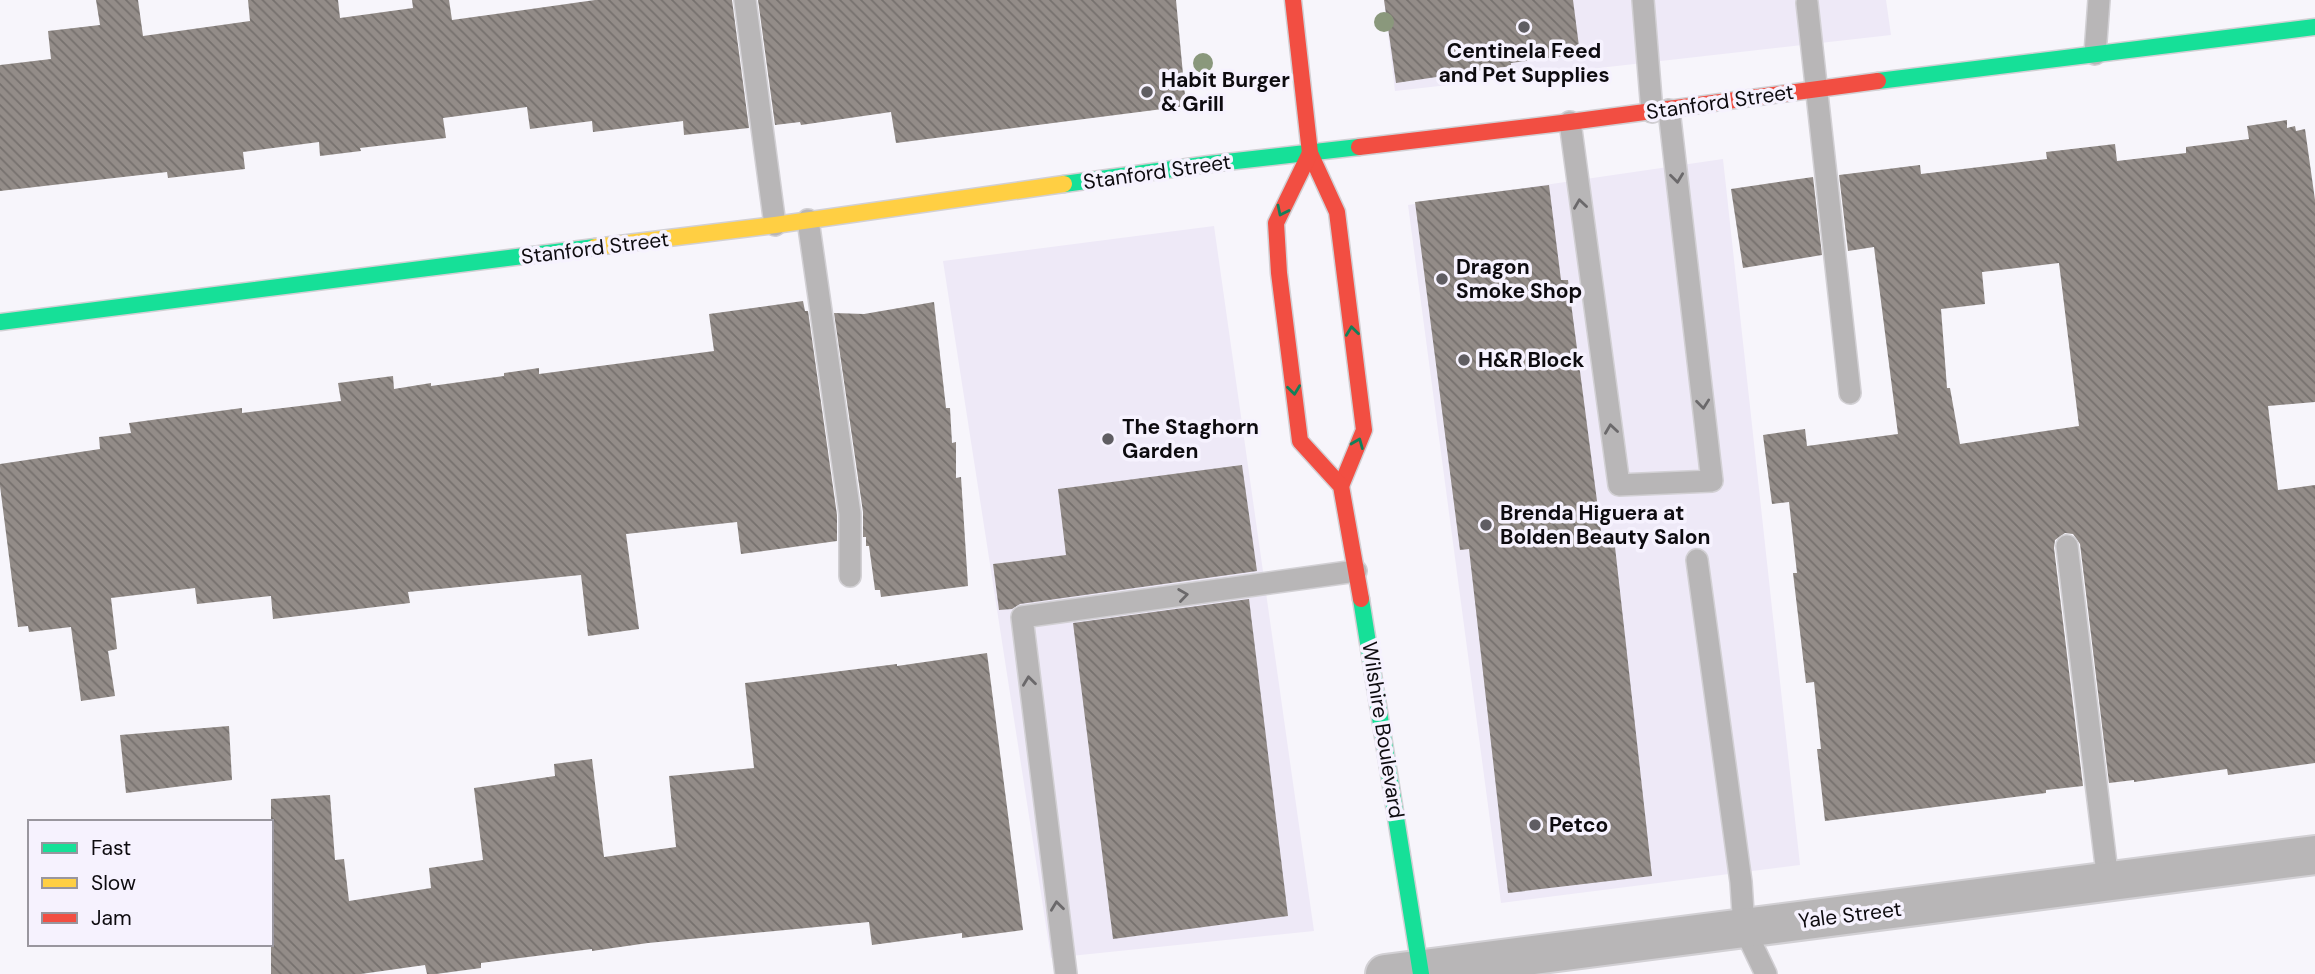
<svg xmlns="http://www.w3.org/2000/svg" width="2315" height="974" font-family="'DM Sans',sans-serif">
<style>
.built{fill:#eee9f7}
.building{fill:url(#building-back-hatch);fill-rule:evenodd}
.lines{fill:none;stroke-linecap:round;stroke-linejoin:round}
.lane-casing{stroke:#d2d0d4;stroke-width:24}
.street-casing{stroke:#d2d0d4;stroke-width:42}
.fast-casing{stroke:#d2d0d4;stroke-width:19}
.slow-casing{stroke:#d2d0d4;stroke-width:19}
.jam-casing{stroke:#d2d0d4;stroke-width:19}
.lane{stroke:#b8b6b7;stroke-width:21}
.street{stroke:#b8b6b7;stroke-width:38}
.fast{stroke:#16e098;stroke-width:16}
.slow{stroke:#ffcf43;stroke-width:16}
.jam{stroke:#f24e42;stroke-width:16}
.tree{fill:#8a987c}
.oneway{stroke:#6b696b}
.oneway2{stroke:#12805a}
.poi-dot{fill:#5f5d62;stroke:#f6f2fe;stroke-width:2.5}
.labels{text-anchor:middle;stroke-width:7;stroke-linejoin:round;paint-order:stroke}
.poi-label{font-size:21px;font-weight:bold;fill:#0d0b0f;stroke:#f6f2fe;text-anchor:start}
.street-label{font-size:21px;fill:#0d0b0f;stroke:#f6f2fe}
</style>
<defs>
<pattern id="building-back-hatch" width="6" height="6" patternUnits="userSpaceOnUse" patternTransform="scale(1.75)"><rect width="6" height="6" fill="#938c88"/><path d="M-1 5l2 2M0 0l6 6M5-1l2 2" fill="none" stroke="#76716e"/></pattern>
</defs>
<rect width="100%" height="100%" fill="#f7f5fb"/>
<g class="built">
<polygon points="1384,0 1886,0 1891,35 1395,91"/>
<polygon points="1723,159 1800,865 1501,903 1408,205"/>
<polygon points="1214,226 1314,931 1051,958 943,261"/>
</g>
<g class="building">
<polygon points="96,0 138,0 143,36 250,21 248,0 338,0 340,18 413,8 412,0 449,0 452,20 595,0 732,0 749,128 684,135 683,121 593,132 592,121 530,129 527,107 443,118 446,138 360,148 361,151 320,156 319,142 243,152 245,169 168,178 167,172 0,191 0,65 51,59 48,31 100,25"/>
<polygon points="758,0 1176,0 1186,106 896,143 891,112 801,125 800,122 775,125"/>
<polygon points="1384,0 1573,0 1580,54 1511,63 1511,66 1396,83"/>
<path d="M2287 120V128L2295 126 2296 131 2305 129 2315 200V402L2268 406 2278 490 2315 485V763L2228 775 2227 769 2134 782V780L2109 783 2080 544 2073 534 2065 533 2055 540 2054 548 2083 786 2046 790V793L1825 821 1817 749H1821L1814 682 1806 683 1793 573H1797L1789 502 1772 504 1763 435 1805 429 1807 446 1898 434 1874 247 1848 251 1839 175 1920 165 1921 174 2047 159 2046 152 2115 144 2117 161 2186 153V147L2249 139 2247 126ZM2059 263 2079 426 1960 444 1950 388H1947L1941 309 1985 304 1982 272Z"/>
<polygon points="1813,177 1822,255 1743,268 1731,189"/>
<polygon points="1549,185 1561,280 1568,280 1602,539 1614,538 1652,876 1508,893 1469,549 1460,550 1415,202"/>
<polygon points="803,301 805,311 808,311 837,515 837,541 741,554 737,522 626,534 639,629 588,636 581,575 408,592 410,603 273,619 271,596 197,604 195,588 111,598 117,649 108,651 115,696 81,701 71,627 29,632 28,626 18,627 0,486 0,464 100,449 99,437 131,433 129,423 242,408 242,413 341,401 338,383 393,376 394,389 431,383 431,386 504,376 504,373 539,368 539,374 714,351 709,314"/>
<polygon points="934,302 946,408 950,408 952,443 956,442 956,478 961,477 968,586 881,597 880,590 875,590 869,546 866,546 866,537 863,537 863,512 834,313 864,314"/>
<polygon points="1242,465 1257,571 1020,604 1012,609 999,610 993,564 1066,555 1058,489"/>
<polygon points="1249,599 1288,916 1113,939 1073,623"/>
<polygon points="987,653 1023,930 962,938 962,933 872,945 869,922 648,943 592,951 592,949 481,963 481,968 436,974 427,974 425,965 361,974 271,974 271,799 330,795 335,860 344,859 349,901 431,888 429,868 483,860 474,788 555,776 554,764 592,759 604,857 676,847 669,776 754,768 745,683 897,664 897,666"/>
<polygon points="229,726 232,780 126,793 120,735"/>
</g>
<g class="lines">
<g class="lane-casing">
<g id="lane">
<polyline points="745,0 775,225"/>
<polyline points="1643,0 1652,112"/>
<polyline points="1807,3 1850,393"/>
<polyline points="2095,54 2099,0"/>
<polyline points="1570,122 1619,485 1712,481 1669,110"/>
<polyline points="808,220 850,514 850,576"/>
<polyline points="2067,546 2108,881"/>
<polyline points="1697,560 1741,882 1744,928 1766,974"/>
<polyline points="1066,974 1022,617 1356,571"/>
</g>
</g>
<g class="street-casing">
<polyline id="street" points="1385,974 2315,855"/>
</g>
<g class="fast-casing">
<g id="fast">
<polyline points="1878,81 2315,27"/>
<polyline points="1064,184 1209,164 1359,147"/>
<polyline points="0,322 595,247"/>
<polyline points="1361,599 1421,974"/>
</g>
</g>
<g class="slow-casing">
<polyline id="slow" points="595,247 775,225 1064,184"/>
</g>
<g class="jam-casing">
<g id="jam">
<polyline points="1293,0 1310,153 1337,212 1364,430 1341,486"/>
<polyline points="1359,147 1570,122 1878,81"/>
<polyline points="1310,153 1276,223 1279,273 1300,441 1341,486 1361,599"/>
</g>
</g>
<use href="#lane" class="lane"/>
<use href="#street" class="street"/>
<use href="#fast" class="fast"/>
<use href="#slow" class="slow"/>
<use href="#jam" class="jam"/>
</g>
<g class="tree">
<circle cx="1384" cy="22" r="10"/>
<circle cx="1203" cy="63" r="10"/>
</g>
<defs><path id="oneway-chevron" d="M-2-3.5L2.5 0L-2 3.5" fill="none" stroke-width="1.6" stroke-linecap="round" stroke-linejoin="round" transform="scale(1.75)"/></defs>
<g class="oneway">
<use href="#oneway-chevron" transform="translate(1677 178) rotate(83)"/>
<use href="#oneway-chevron" transform="translate(1580 204) rotate(-98)"/>
<use href="#oneway-chevron" transform="translate(1703 404) rotate(84)"/>
<use href="#oneway-chevron" transform="translate(1611 429) rotate(-98)"/>
<use href="#oneway-chevron" transform="translate(1183 595) rotate(-8)"/>
<use href="#oneway-chevron" transform="translate(1029 681) rotate(-97)"/>
<use href="#oneway-chevron" transform="translate(1057 906) rotate(-97)"/>
</g>
<g class="oneway2">
<use href="#oneway-chevron" transform="translate(1282 211) rotate(116)"/>
<use href="#oneway-chevron" transform="translate(1352 331) rotate(-97)"/>
<use href="#oneway-chevron" transform="translate(1294 390) rotate(83)"/>
<use href="#oneway-chevron" transform="translate(1358 443) rotate(-68)"/>
</g>
<g class="poi-dot">
<circle cx="1524" cy="27" r="7"/>
<circle cx="1147" cy="92" r="7"/>
<circle cx="1442" cy="279" r="7"/>
<circle cx="1464" cy="360" r="7"/>
<circle cx="1108" cy="439" r="7"/>
<circle cx="1486" cy="525" r="7"/>
<circle cx="1535" cy="825" r="7"/>
</g>
<g class="labels">
<g class="poi-label">
<text x="1524" y="58" text-anchor="middle">Centinela Feed<tspan x="1524" dy="24">and Pet Supplies</tspan></text>
<text x="1161" y="87">Habit Burger<tspan x="1161" dy="24">&amp; Grill</tspan></text>
<text x="1456" y="274">Dragon<tspan x="1456" dy="24">Smoke Shop</tspan></text>
<text x="1478" y="367">H&amp;R Block</text>
<text x="1122" y="434">The Staghorn<tspan x="1122" dy="24">Garden</tspan></text>
<text x="1500" y="520">Brenda Higuera at<tspan x="1500" dy="24">Bolden Beauty Salon</tspan></text>
<text x="1549" y="832">Petco</text>
</g>
<g class="street-label">
<text transform="translate(1720 102) rotate(-8)" y="7">Stanford Street</text>
<text transform="translate(1157 172) rotate(-8)" y="7">Stanford Street</text>
<text transform="translate(595 248) rotate(-7)" y="7">Stanford Street</text>
<text transform="translate(1383 730) rotate(81)" y="7">Wilshire Boulevard</text>
<text transform="translate(1850 915) rotate(-7)" y="7">Yale Street</text>
</g>
</g>
<rect x="28" y="820" width="245" height="126" fill="#f6f2fe" stroke="#99969e" stroke-width="2"/>
<rect x="42" y="843" width="35" height="10" fill="#16e098" stroke="#99969e" stroke-width="2"/>
<text x="91" y="855" font-size="21" fill="#0d0b0f">Fast</text>
<rect x="42" y="878" width="35" height="10" fill="#ffcf43" stroke="#99969e" stroke-width="2"/>
<text x="91" y="890" font-size="21" fill="#0d0b0f">Slow</text>
<rect x="42" y="913" width="35" height="10" fill="#f24e42" stroke="#99969e" stroke-width="2"/>
<text x="91" y="925" font-size="21" fill="#0d0b0f">Jam</text>
</svg>
